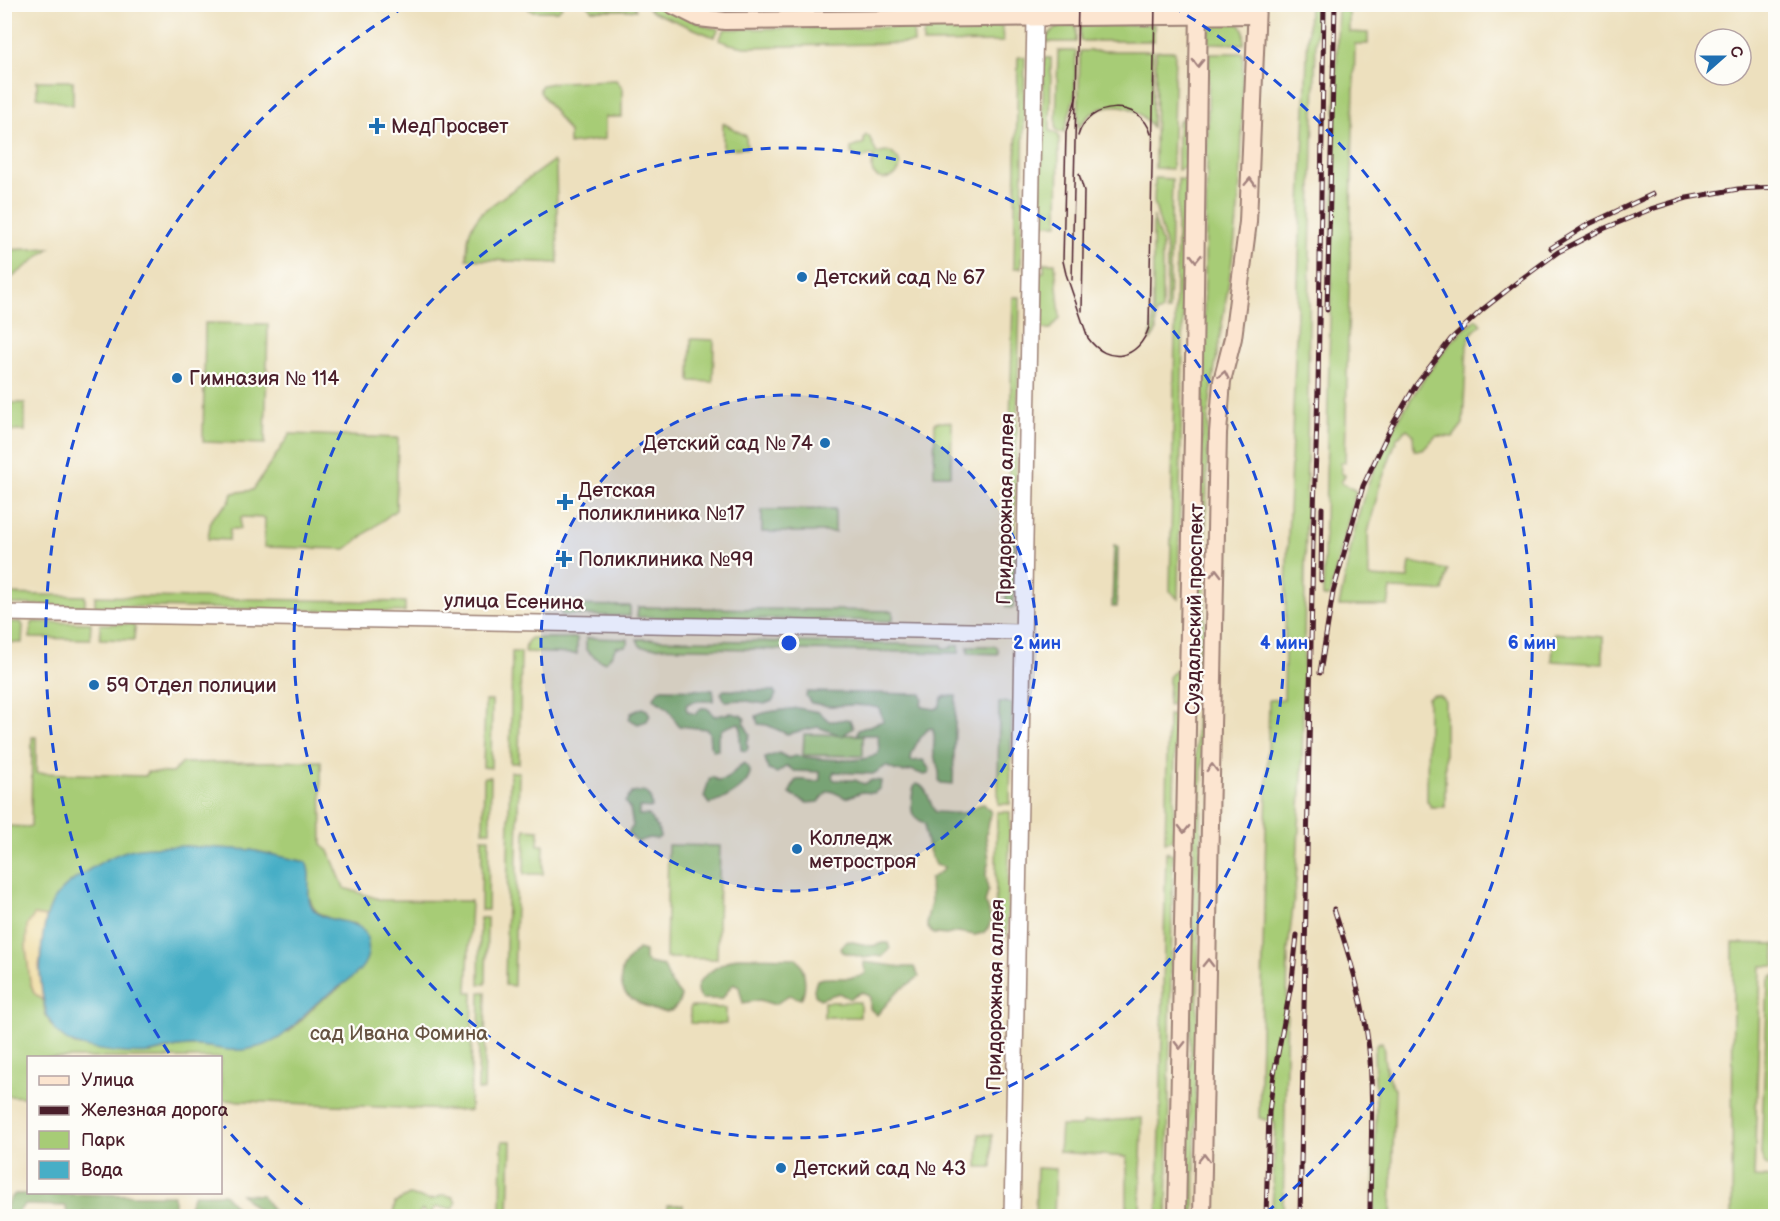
<svg xmlns="http://www.w3.org/2000/svg" width="1780" height="1221" font-family="'Balsamiq Sans',sans-serif">
<style>
.green{fill:#a7cc76;stroke:#787650;stroke-width:1.5;fill-rule:evenodd}
.forest{fill:#85b067;stroke:#686849;stroke-width:1.5}
.sand{fill:#eeda9e;stroke:#9c7c64;stroke-width:1.5}
.water{fill:#47aec6;stroke:#486678;stroke-width:1.5}
.lines{fill:none;stroke-linecap:round;stroke-linejoin:round}
.tertiary-casing{stroke:#9c8074;stroke-width:18}
.secondary-casing{stroke:#9c8074;stroke-width:20}
.tertiary{stroke:#fff;stroke-width:15}
.secondary{stroke:#fce5d0;stroke-width:16}
.tram{stroke:#4a1f2b;stroke-width:1.5}
.rail-casing{stroke:#4a1f2b;stroke-width:5}
.rail{stroke:#fdfcf7;stroke-width:3;stroke-dasharray:9;stroke-linecap:butt}
.oneway{stroke:#a3827e}
.ring{fill:none;stroke:#1d4ed8;stroke-width:3;stroke-dasharray:10 8}
.poi-dot{fill:#1f6fb2;stroke:#fdfcf7;stroke-width:2}
.labels{text-anchor:middle;stroke-width:4.5;stroke-linejoin:round;paint-order:stroke}
.poi-label{font-size:20px;fill:#4a1f2b;stroke:#fdfcf7;text-anchor:start}
.street-label{font-size:20px;fill:#4a1f2b;stroke:#fdfcf7}
.park-label{font-size:20px;fill:#665342;stroke:#fdfcf7}
.centre{fill:#1d4ed8;stroke:#fdfcf7;stroke-width:3}
.ring-label{font-size:18px;text-anchor:middle;font-weight:bold;fill:#1d4ed8;stroke:#fdfcf7;stroke-width:4.5;stroke-linejoin:round;paint-order:stroke}
</style>
<rect width="100%" height="100%" fill="#fdfcf7"/>
<filter id="ink" filterUnits="userSpaceOnUse"><feTurbulence type="fractalNoise" baseFrequency=".0167" numOctaves="2"/><feDisplacementMap in="SourceGraphic" scale="12" xChannelSelector="R" yChannelSelector="G"/><feConvolveMatrix kernelMatrix="1 2 1 2 8 2 1 2 1" color-interpolation-filters="sRGB"/></filter>
<filter id="wash" filterUnits="userSpaceOnUse"><feTurbulence type="fractalNoise" baseFrequency=".008" numOctaves="4" result="noise"/><feDisplacementMap in="SourceGraphic" scale="24" xChannelSelector="R" yChannelSelector="G"/><feGaussianBlur stdDeviation="1.35" result="paint"/><feColorMatrix in="noise" values="0 0 0 0 0 0 0 0 0 0 0 0 0 0 0 0 0 1.4 0 .05"/><feComposite in="paint" operator="in"/></filter>
<g filter="url(#wash)">
<rect width="100%" height="100%" fill="#ede0be"/>
<g class="green">
<polygon points="1349,4 1349,32 1368,33 1368,44 1355,44 1345,462 1341,463 1341,473 1345,475 1341,483 1356,491 1329,597 1323,597 1338,5"/>
<polygon points="378,5 378,4 434,5 426,9 379,10 377,8"/>
<polygon points="443,5 489,4 489,5 485,9 442,9 441,7"/>
<polygon points="527,5 562,5 562,7 558,11 531,11 527,7"/>
<polygon points="587,5 634,5 636,10 592,10"/>
<polygon points="644,5 664,5 708,27 719,29 714,37 653,12"/>
<polygon points="730,5 1076,5 970,5 970,11 730,14"/>
<polygon points="1309,5 1317,5 1310,255 1302,774 1296,881 1288,950 1283,1216 1272,1216 1275,1123 1259,1118 1269,700 1284,699 1286,588"/>
<path d="M1217 23 1239 24C1246 29 1244 36 1244 44L1209 43C1209 35 1207 25 1217 23Z"/>
<polygon points="1154,24 1154,41 1080,41 1080,25"/>
<path d="M1076 25V42H1045C1051 27 1061 25 1076 25Z"/>
<polygon points="928,26 1002,26 1003,42 923,43 923,36"/>
<polygon points="913,27 914,43 745,47 730,44 719,40 725,29"/>
<polygon points="1058,51 1076,51 1075,95 1064,132 1059,132 1056,129"/>
<path d="M1080 51H1153L1152 127C1131 98 1098 99 1078 128Z"/>
<polygon points="1156,51 1175,51 1172,169 1155,168"/>
<path d="M1209 53H1243C1242 108 1243 164 1237 219 1231 286 1215 352 1208 419L1194 1216H1187Z"/>
<polygon points="1018,57 1025,57 1021,268 1014,268"/>
<polygon points="1044,58 1051,58 1050,131 1054,132 1059,136 1058,224 1040,224"/>
<polygon points="616,80 622,87 622,117 605,117 605,139 569,144 569,132 540,92 540,88 542,85 559,82"/>
<polygon points="37,81 73,81 73,105 37,97"/>
<polygon points="1182,118 1186,167 1178,170 1178,122"/>
<polygon points="723,123 746,136 747,148 723,149"/>
<path d="M866 135 869 136 877 154C884 152 890 150 895 156 914 175 872 190 872 167 872 163 873 160 874 157L870 155 861 159 851 153V148L864 143V138Z"/>
<path d="M553 161 556 165 558 263 467 259C468 236 467 230 482 212Z"/>
<polygon points="1155,178 1172,179 1169,311 1166,311 1167,253 1163,235 1154,202"/>
<polygon points="1178,179 1185,180 1186,182 1178,599 1170,591"/>
<polygon points="1153,216 1162,245 1162,311 1156,313 1156,332 1150,341 1153,323"/>
<polygon points="50,248 5,283 5,250"/>
<polygon points="1044,263 1055,263 1060,318 1051,329 1038,329 1039,272 1044,272"/>
<polygon points="1013,297 1020,297 1013,608 1006,607"/>
<path d="M1476 319 1481 324 1472 333 1467 345 1463 424 1453 437 1436 436 1423 450H1414L1413 434 1407 429 1397 438 1379 488 1368 533 1369 577 1408 579 1410 562 1448 570 1443 591 1391 589 1388 606H1339C1348 565 1354 521 1369 482 1388 433 1417 385 1450 344 1457 335 1467 327 1476 319Z"/>
<polygon points="205,323 268,324 265,444 203,442"/>
<polygon points="691,339 714,340 713,382 690,381"/>
<rect x="9" y="403" width="16" height="28"/>
<polygon points="935,422 952,422 951,475 934,475"/>
<polygon points="290,434 398,438 396,510 346,549 264,547 265,518 241,517 240,529 230,529 229,540 208,539 211,519 230,501 232,493 253,490"/>
<polygon points="835,509 835,532 762,532 762,510"/>
<polygon points="5,594 85,596 85,606 5,604"/>
<polygon points="95,596 405,602 405,612 95,606"/>
<polygon points="562,605 630,606 630,616 561,615"/>
<polygon points="638,607 893,611 893,621 637,617"/>
<polygon points="5,622 21,622 23,626 22,643 5,642"/>
<polygon points="33,622 91,623 90,639 30,638 31,626"/>
<polygon points="100,624 133,624 135,628 134,640 100,639"/>
<polygon points="1554,633 1603,637 1603,664 1552,661"/>
<polygon points="530,638 577,638 577,654 525,652 526,644"/>
<path d="M586 638 628 639V643L626 646 616 647C605 669 603 663 586 650Z"/>
<polygon points="637,639 942,645 943,648 952,648 952,645 959,645 959,653 643,647 640,646"/>
<polygon points="968,646 996,646 998,649 998,654 968,653"/>
<polygon points="512,652 521,652 519,763 510,763"/>
<polygon points="1177,668 1176,703 1168,705 1169,677"/>
<polygon points="1432,695 1438,695 1445,700 1445,807 1431,807 1427,801 1428,698"/>
<polygon points="485,701 492,701 491,768 483,767"/>
<polygon points="999,702 1012,703 1010,804 998,804"/>
<polygon points="1168,715 1176,716 1173,840 1165,842"/>
<polygon points="804,734 863,735 863,756 803,755"/>
<path d="M32 737H36V773L146 776 147 772 172 773 182 763 321 761 322 845 329 851 344 888 382 900 471 901 467 992H473L470 1111 221 1100 220 1058H28V1097L5 1096V826L31 827ZM184 846 251 850 306 862C310 908 305 916 356 924L341 987 319 1002 289 1032 200 1046H183L150 1053H124L75 1045 64 1038 51 1025 45 1013 39 966 47 917 53 902Z"/>
<polygon points="510,772 519,772 514,986 505,985"/>
<polygon points="484,777 491,777 490,831 483,831"/>
<polygon points="997,812 1010,812 1007,936 995,936"/>
<polygon points="525,829 539,830 538,845 544,845 543,874 524,874"/>
<polygon points="482,838 489,838 488,910 481,910"/>
<polygon points="668,845 720,846 717,959 666,958"/>
<polygon points="1166,852 1173,854 1167,1216 1158,1216"/>
<polygon points="480,918 487,918 486,984 479,984"/>
<polygon points="1733,943 1775,944 1775,966 1761,966 1754,1177 1775,1178 1775,1216 1732,1216"/>
<polygon points="1775,975 1776,1169 1775,1169 1765,1165 1761,1154 1768,984 1772,976"/>
<polygon points="480,992 486,992 484,1090 478,1090"/>
<rect x="824" y="1002" width="36" height="15"/>
<polygon points="690,1007 726,1008 726,1024 690,1023"/>
<path d="M1382 1042C1384 1048 1384 1051 1384 1057 1385 1068 1388 1080 1395 1089L1391 1216H1374L1376 1109 1374 1052 1377 1043Z"/>
<polygon points="1142,1118 1140,1216 1127,1216 1127,1157 1059,1152 1061,1126 1082,1126 1083,1123"/>
<polygon points="979,1134 992,1135 992,1167 978,1167"/>
<polygon points="502,1141 511,1141 509,1216 501,1216"/>
<polygon points="1037,1168 1056,1169 1054,1216 1035,1216"/>
<polygon points="409,1195 430,1200 444,1195 453,1197 456,1203 453,1209 436,1207 432,1211 433,1216 430,1216 423,1210 420,1212 419,1216 393,1216 395,1203"/>
<polygon points="668,1205 683,1205 683,1216 667,1216"/>
<polygon points="174,1210 176,1213 176,1216 81,1216 83,1212 164,1214"/>
</g>
<g class="forest">
<polygon points="1114,545 1118,546 1117,607 1112,607"/>
<path d="M662 689 713 690 714 697 713 701H695L687 704 686 708 688 712 696 714 701 708C708 707 710 710 714 716L731 713 743 716 745 719 744 724 750 734 747 743 748 748 746 751 741 750C741 746 740 742 740 738 740 731 743 728 738 723L722 729 718 737V750L714 751 710 745 709 732 706 729 679 726C674 721 672 712 667 708 662 703 658 704 654 698L658 691Z"/>
<polygon points="724,690 774,691 776,694 773,701 765,704 741,700 725,701 721,693"/>
<path d="M807 692 921 694 923 699 921 703 923 707 935 709 939 707 942 698 946 696H956L953 784 941 783 939 780C941 768 935 765 934 754 932 745 937 736 932 728L928 729C920 738 911 749 911 761L923 760 930 770 928 774 924 775 911 770C902 774 895 771 886 766L873 774 834 772 832 776 834 780H855L864 784 872 780 881 781 880 788 874 793 862 792 846 798 831 791 827 792 819 802 807 803 789 794 795 781C803 777 812 784 820 780V772L794 771 787 766 777 773 768 770 765 758 779 753 788 758 796 756C815 758 866 766 879 752L878 735H857L858 730 883 721 879 708C864 704 850 705 835 706 827 707 819 704 811 703L806 696Z"/>
<polygon points="642,708 647,710 650,715 647,721 638,724 629,719 631,713"/>
<path d="M797 708 819 712 829 721H833L846 719 850 720 853 728 842 736 818 727 787 734 767 725 758 724 756 716C770 709 782 711 797 708Z"/>
<path d="M744 763C746 765 749 769 750 771 751 786 721 802 709 804L704 797 709 780 712 777 719 781C734 778 732 770 744 763Z"/>
<path d="M916 784C928 785 929 803 935 812 943 812 953 814 961 813 970 812 976 804 984 804L990 811 991 814 986 835 989 860 986 873 988 891 985 903 991 919 989 927 983 933 975 935 958 932 946 935 937 934H933L927 927V919L931 902 930 879 943 870 944 867 935 865C929 852 924 838 925 824 921 821 915 818 913 814 910 808 912 788 916 784Z"/>
<polygon points="644,791 650,796 652,808 640,807 639,811 639,815 648,815 658,828 660,837 657,839 649,838 637,842 628,833 633,826 630,809 625,802 632,793"/>
<polygon points="848,941 872,946 883,943 888,943 890,949 882,957 876,956 864,958 843,952 841,949 842,946"/>
<path d="M638 949 645 951V960L648 963 664 966 670 982 681 996C675 1020 656 1012 641 1004 635 1001 629 998 625 993 621 987 620 978 622 971 623 963 633 955 638 949Z"/>
<path d="M738 957 796 958C806 968 807 988 801 999L789 995 776 1004H772L760 1000 743 1003 739 987 735 984 731 986 722 999H701C684 981 725 962 738 957Z"/>
<path d="M864 962 902 967H914L919 977 897 992 877 1015 870 1009V997L862 992 850 999 839 993 820 999 815 995 814 989 817 980C831 974 852 983 866 973L864 966Z"/>
<polygon points="15,1194 174,1195 174,1210 164,1214 83,1212 81,1216 67,1216 66,1206 24,1205 19,1211 19,1216 5,1216 8,1201"/>
<polygon points="194,1194 224,1194 235,1206 237,1216 197,1216 188,1209"/>
<polygon points="241,1194 262,1195 272,1210 272,1216 263,1216"/>
</g>
<polygon class="sand" points="34,915 47,917 39,966 43,1000 34,993 30,982 26,947 27,926"/>
<path class="water" d="M184 846 251 850 306 862C314 876 303 897 314 910 330 927 365 914 368 943 373 973 337 986 318 1002 292 1024 287 1042 249 1049 232 1053 215 1047 199 1046 188 1045 178 1047 167 1049 161 1050 156 1052 150 1053 131 1055 80 1050 65 1039 46 1026 44 1005 41 983 39 962 42 923 52 903 62 883 112 853 134 849 150 846 168 847 184 846Z"/>
</g>
<g filter="url(#ink)">
<g class="lines">
<g class="tertiary-casing">
<g id="tertiary">
<polyline points="4,613 1023,632"/>
<polyline points="1012,1216 1035,18"/>
</g>
</g>
<g class="secondary-casing">
<g id="secondary">
<polyline points="671,4 699,18 725,21 1256,15"/>
<polyline points="1177,1216 1193,435 1199,4"/>
<polyline points="1202,1216 1218,433 1222,381 1233,338 1248,222 1257,4"/>
</g>
</g>
<use href="#tertiary" class="tertiary"/>
<use href="#secondary" class="secondary"/>
<g class="tram">
<path d="M1077 95 1066 132 1063 261 1066 274 1088 338C1108 366 1139 359 1149 327L1155 4"/>
<path d="M1078 136C1087 101 1141 98 1151 134"/>
<polyline points="1079,174 1084,191 1082,311"/>
<polyline points="1072,280 1078,4"/>
</g>
<g class="rail-casing">
<g id="rail">
<polyline points="1551,248 1587,225 1653,194"/>
<polyline points="1774,264 1776,264"/>
<polyline points="1771,276 1776,276"/>
<polyline points="1327,310 1335,4"/>
<polyline points="1321,580 1322,508"/>
<polyline points="1320,673 1333,592 1363,486 1391,427 1416,385 1451,339 1482,310 1520,280 1558,252 1603,229 1651,209 1687,198 1738,189 1776,187"/>
<path d="M1334 909C1350 958 1366 1008 1370 1060 1374 1112 1370 1165 1370 1216"/>
<polyline points="1266,1216 1269,1112 1274,1074 1292,980 1297,935"/>
<polyline points="1300,1216 1313,540 1318,389 1324,4"/>
</g>
</g>
<use href="#rail" class="rail"/>
</g>
<defs><path id="oneway-chevron" d="M-2-3.5L2.5 0L-2 3.5" fill="none" stroke-width="1.6" stroke-linecap="round" stroke-linejoin="round" transform="scale(1.5)"/></defs>
<g class="oneway">
<use href="#oneway-chevron" transform="translate(1198 63) rotate(91)"/>
<use href="#oneway-chevron" transform="translate(1250 182) rotate(-88)"/>
<use href="#oneway-chevron" transform="translate(1196 258) rotate(91)"/>
<use href="#oneway-chevron" transform="translate(1224 375) rotate(-78)"/>
<use href="#oneway-chevron" transform="translate(1216 573) rotate(-89)"/>
<use href="#oneway-chevron" transform="translate(1212 768) rotate(-89)"/>
<use href="#oneway-chevron" transform="translate(1184 829) rotate(91)"/>
<use href="#oneway-chevron" transform="translate(1208 963) rotate(-89)"/>
<use href="#oneway-chevron" transform="translate(1180 1045) rotate(91)"/>
<use href="#oneway-chevron" transform="translate(1204 1158) rotate(-89)"/>
</g>
</g>
<circle cx="789" cy="643" r="248" fill="#1d4ed8" fill-opacity=".12"/>
<g class="ring">
<circle cx="789" cy="643" r="248"/>
<circle cx="789" cy="643" r="495"/>
<path d="M316 1216A743 743 0 0 1 224 1126M169 1053A743 743 0 0 1 406 6M1172 6A743 743 0 0 1 1262 1216"/>
</g>
<g class="poi-dot">
<path d="M374 117h6v6h6v6h-6v6h-6v-6h-6v-6h6z"/>
<circle cx="802" cy="277" r="6"/>
<circle cx="177" cy="378" r="6"/>
<circle cx="825" cy="443" r="6"/>
<path d="M562 493h6v6h6v6h-6v6h-6v-6h-6v-6h6z"/>
<path d="M561 550h6v6h6v6h-6v6h-6v-6h-6v-6h6z"/>
<circle cx="94" cy="685" r="6"/>
<circle cx="797" cy="849" r="6"/>
<circle cx="781" cy="1168" r="6"/>
</g>
<g class="labels">
<g class="poi-label">
<text x="391" y="133">МедПросвет</text>
<text x="814" y="284">Детский сад № 67</text>
<text x="189" y="385">Гимназия № 114</text>
<text x="813" y="450" text-anchor="end">Детский сад № 74</text>
<text x="578" y="497">Детская<tspan x="578" dy="23">поликлиника №17</tspan></text>
<text x="578" y="566">Поликлиника №99</text>
<text x="106" y="692">59 Отдел полиции</text>
<text x="809" y="845">Колледж<tspan x="809" dy="23">метростроя</tspan></text>
<text x="793" y="1175">Детский сад № 43</text>
</g>
<g class="street-label">
<text transform="translate(1005 509) rotate(-89)" y="7">Придорожная аллея</text>
<text transform="translate(514 601) rotate(1)" y="7">улица Есенина</text>
<text transform="translate(1194 609) rotate(-89)" y="7">Суздальский проспект</text>
<text transform="translate(995 995) rotate(-89)" y="7">Придорожная аллея</text>
</g>
<g class="park-label">
<text x="399" y="1040">сад Ивана Фомина</text>
</g>
</g>
<circle cx="789" cy="643" r="9" class="centre"/>
<g class="ring-label">
<text x="1037" y="649">2 мин</text>
<text x="1284" y="649">4 мин</text>
<text x="1532" y="649">6 мин</text>
</g>
<rect width="1780" height="1221" fill="none" stroke="#fdfcf7" stroke-width="24"/>
<rect x="27" y="1056" width="195" height="138" fill="#fdfcf7" stroke="#b5a4a5" stroke-width="1.5"/>
<rect x="39" y="1076" width="30" height="9" fill="#fce5d0" stroke="#b5a4a5" stroke-width="1.5"/>
<text x="81" y="1086" font-size="18" fill="#4a1f2b">Улица</text>
<rect x="39" y="1106" width="30" height="9" fill="#4a1f2b" stroke="#b5a4a5" stroke-width="1.5"/>
<text x="81" y="1116" font-size="18" fill="#4a1f2b">Железная дорога</text>
<rect x="39" y="1131" width="30" height="18" fill="#a7cc76" stroke="#b5a4a5" stroke-width="1.5"/>
<text x="81" y="1146" font-size="18" fill="#4a1f2b">Парк</text>
<rect x="39" y="1161" width="30" height="18" fill="#47aec6" stroke="#b5a4a5" stroke-width="1.5"/>
<text x="81" y="1176" font-size="18" fill="#4a1f2b">Вода</text>
<g transform="translate(1723 57) rotate(69)"><circle r="28" fill="#fdfcf7" stroke="#b5a4a5" stroke-width="1.5"/>
<path d="M0-4.5L10 22L0 15L-10 22Z" fill="#1f6fb2"/>
<text y="-9" font-size="16" font-weight="bold" text-anchor="middle" fill="#4a1f2b">С</text>
</g>
</svg>
